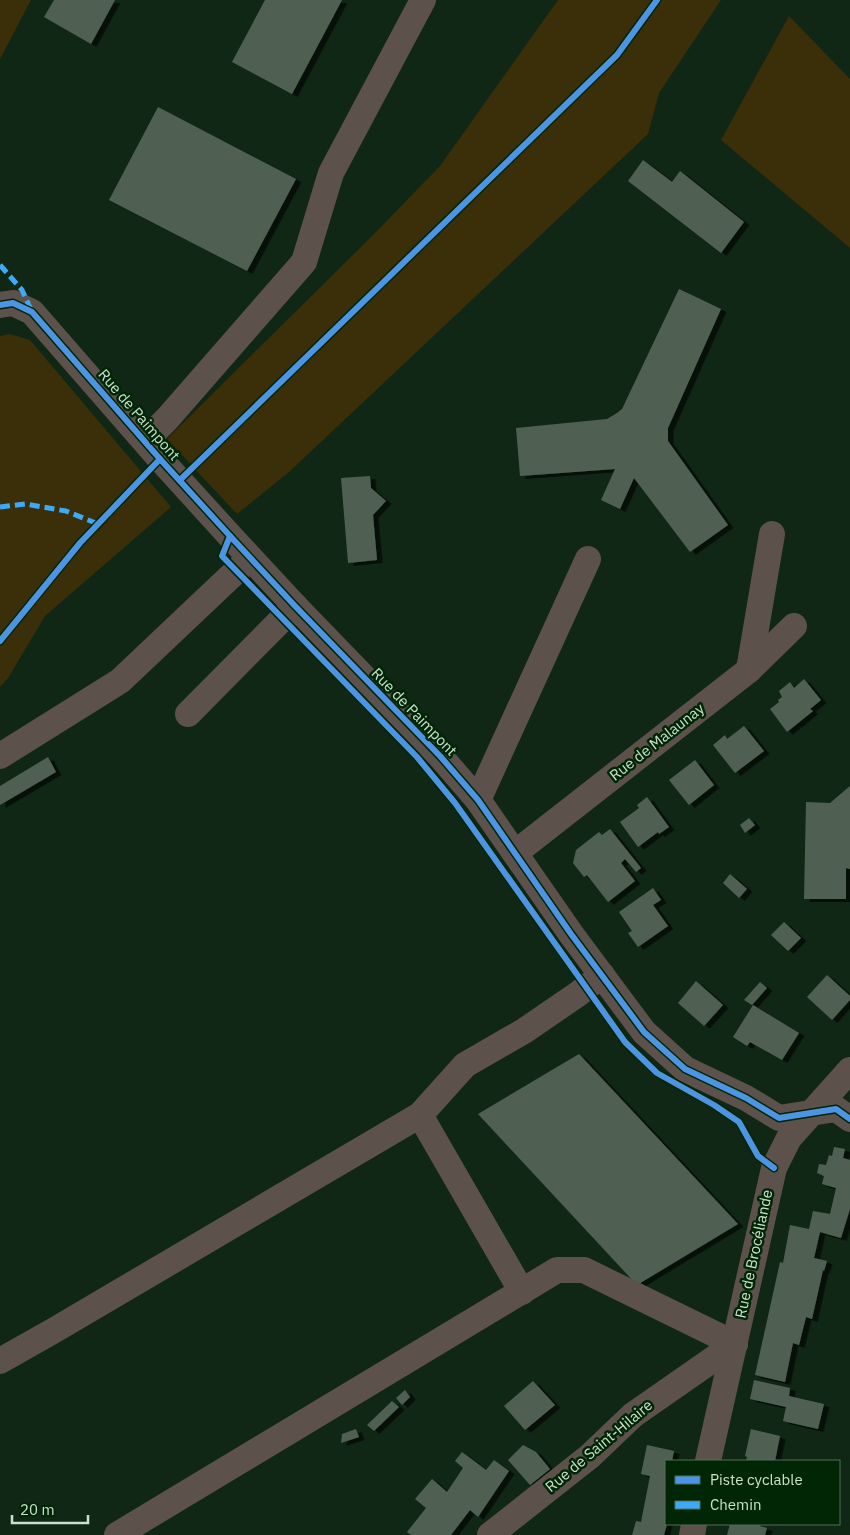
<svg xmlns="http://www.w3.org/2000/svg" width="850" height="1535" font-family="'IBM Plex Sans',sans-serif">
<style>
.green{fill:#3a2f09}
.building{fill:#4f6152;filter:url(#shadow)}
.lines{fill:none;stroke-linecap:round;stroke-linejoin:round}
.minor{stroke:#5d514c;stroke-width:26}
.quiet{stroke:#3fa9f5;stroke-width:5;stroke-dasharray:10 5;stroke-linecap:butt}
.cycleway-casing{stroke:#002606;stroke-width:9}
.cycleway{stroke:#4d94e3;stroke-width:6}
.labels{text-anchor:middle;stroke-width:5;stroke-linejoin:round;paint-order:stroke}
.street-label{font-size:15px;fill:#cbe1cc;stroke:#002606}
</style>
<defs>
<filter id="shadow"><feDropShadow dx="5.5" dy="3" stdDeviation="0" flood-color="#0009"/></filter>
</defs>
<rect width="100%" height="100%" fill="#112715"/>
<g class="green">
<polygon points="0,0 31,0 0,59"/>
<polygon points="558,0 721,0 659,93 648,134 288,473 237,514 167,439 374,234 440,166"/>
<polygon points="789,16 850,79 850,248 721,140"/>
<polygon points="10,334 30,340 171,507 45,616 8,678 0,687 0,336"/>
</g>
<g class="building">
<polygon points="54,0 115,0 91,44 44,17"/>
<polygon points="265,0 342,0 292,94 232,62"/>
<polygon points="158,107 296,179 247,271 109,200"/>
<polygon points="643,160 672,182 680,171 744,222 721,253 628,181"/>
<polygon points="679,289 721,309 668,428 668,441 728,525 690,552 634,478 620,509 601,500 615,469 520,476 516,428 607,419 617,413 622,409"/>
<polygon points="370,476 371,488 386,501 373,515 377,560 348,563 341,478"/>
<polygon points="804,679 821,700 810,709 813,711 787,732 770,709 779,702 778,700 782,697 779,691 790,682 794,688"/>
<polygon points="744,726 764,751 735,773 713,745 725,735 727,739"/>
<polygon points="48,757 56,772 0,805 0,786"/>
<polygon points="695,760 714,785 689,805 669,780"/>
<polygon points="850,786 850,869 846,868 846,899 804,899 806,802 830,803"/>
<polygon points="647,797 669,827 659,834 658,832 638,847 620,822 639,808 637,805"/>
<polygon points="749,818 755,825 745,833 740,825"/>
<polygon points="610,829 641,868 636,872 625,859 621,863 635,881 608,902 587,875 584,877 573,863 576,850 599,832 602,835"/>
<polygon points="730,874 747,889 739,898 723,883"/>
<polygon points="653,888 661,900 653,905 668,926 638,947 628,933 632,931 619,912"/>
<polygon points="784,922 801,938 788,951 771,935"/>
<polygon points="827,975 850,996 850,1000 832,1020 807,997"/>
<polygon points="696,981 723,1005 704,1026 678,1003"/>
<polygon points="760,982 767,988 752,1005 744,1000"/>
<polygon points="753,1005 799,1033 782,1060 750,1042 747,1046 733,1037"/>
<polygon points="579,1054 738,1224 637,1285 478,1114"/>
<polygon points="834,1147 845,1149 843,1158 850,1160 850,1209 841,1238 820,1232 814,1258 827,1261 824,1271 823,1270 812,1319 806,1317 799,1345 793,1343 785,1382 755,1375 780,1262 783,1263 790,1225 809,1229 813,1211 830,1214 836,1188 822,1184 824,1176 817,1173 819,1164 826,1165 829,1155 832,1156"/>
<polygon points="754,1380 790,1388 789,1396 824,1404 818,1429 783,1421 786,1407 750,1399"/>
<polygon points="533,1381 555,1405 525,1430 504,1406"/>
<polygon points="405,1390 410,1397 402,1405 396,1398"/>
<polygon points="392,1401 399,1407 374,1431 367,1425"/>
<polygon points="356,1429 359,1437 341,1443 342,1434"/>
<polygon points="751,1429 780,1436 775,1461 746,1461 747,1457 745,1456"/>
<polygon points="523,1445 536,1452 550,1469 530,1485 508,1460"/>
<polygon points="647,1445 674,1451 672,1461 666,1461 667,1524 664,1535 632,1535 636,1521 641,1522 650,1476 641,1474"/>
<polygon points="462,1452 486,1470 494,1460 509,1471 478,1517 470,1510 451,1535 411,1535 407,1532 426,1508 415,1499 432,1479 447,1492 463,1468 455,1461"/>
<polygon points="730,1524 761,1524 760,1526 767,1528 765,1535 727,1535"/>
</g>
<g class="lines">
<g class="minor">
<polyline points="0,305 13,303 32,312 160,459 230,536 295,606 440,756 478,800 571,934 644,1032 685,1069 746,1098 779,1118 836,1109 850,1119"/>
<polyline points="145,441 167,419 304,262 331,173 423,0"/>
<polyline points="749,670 772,534"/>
<polyline points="188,714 295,606"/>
<polyline points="0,756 120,681 250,558"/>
<polyline points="478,800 588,559"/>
<polyline points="515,853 749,670 794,626"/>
<polyline points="420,1115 522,1292"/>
<polyline points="0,1361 53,1331 420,1115 465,1065 524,1031 578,994 602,975"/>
<polyline points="708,1461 774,1168 789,1138 850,1070"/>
<polyline points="117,1535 557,1270 584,1270 735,1344"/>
<polyline points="490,1535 590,1456 633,1415 735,1344"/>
<polyline points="692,1535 694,1524"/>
</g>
<g class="quiet">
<polyline points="0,265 22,290 32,312"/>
<polyline points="0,507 25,504 66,511 98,524"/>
</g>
<g class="cycleway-casing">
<g id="cycleway">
<polyline points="0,305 13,303 32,312 160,459 230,536 295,606 440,756 478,800 571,934 644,1032 685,1069 746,1098 779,1118 836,1109 850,1119"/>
<polyline points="180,480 617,55 657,0"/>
<polyline points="230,536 222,556 417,757 455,803 625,1042 657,1073 714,1105 739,1122 758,1156 774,1168"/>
<polyline points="0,641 80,543 160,459"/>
</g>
</g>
<use href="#cycleway" class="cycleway"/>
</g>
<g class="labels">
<g class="street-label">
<text transform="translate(139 415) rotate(49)" y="5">Rue de Paimpont</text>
<text transform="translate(414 712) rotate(46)" y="5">Rue de Paimpont</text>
<text transform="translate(657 742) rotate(-38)" y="5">Rue de Malaunay</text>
<text transform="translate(754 1254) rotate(-78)" y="5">Rue de Brocéliande</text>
<text transform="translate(599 1446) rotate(-40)" y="5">Rue de Saint-Hilaire</text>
</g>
</g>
<rect x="665" y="1460" width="175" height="65" fill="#002606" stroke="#517155"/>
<rect x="675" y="1476" width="25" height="8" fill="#4d94e3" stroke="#517155"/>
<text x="710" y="1485" font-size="15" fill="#cbe1cc">Piste cyclable</text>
<rect x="675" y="1501" width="25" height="8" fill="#3fa9f5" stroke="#517155"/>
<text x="710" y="1510" font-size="15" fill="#cbe1cc">Chemin</text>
<path d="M12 1515v8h76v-8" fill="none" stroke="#cbe1cc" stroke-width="2.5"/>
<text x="20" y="1515" font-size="15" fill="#cbe1cc" stroke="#002606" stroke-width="4" paint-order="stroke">20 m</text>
</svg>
